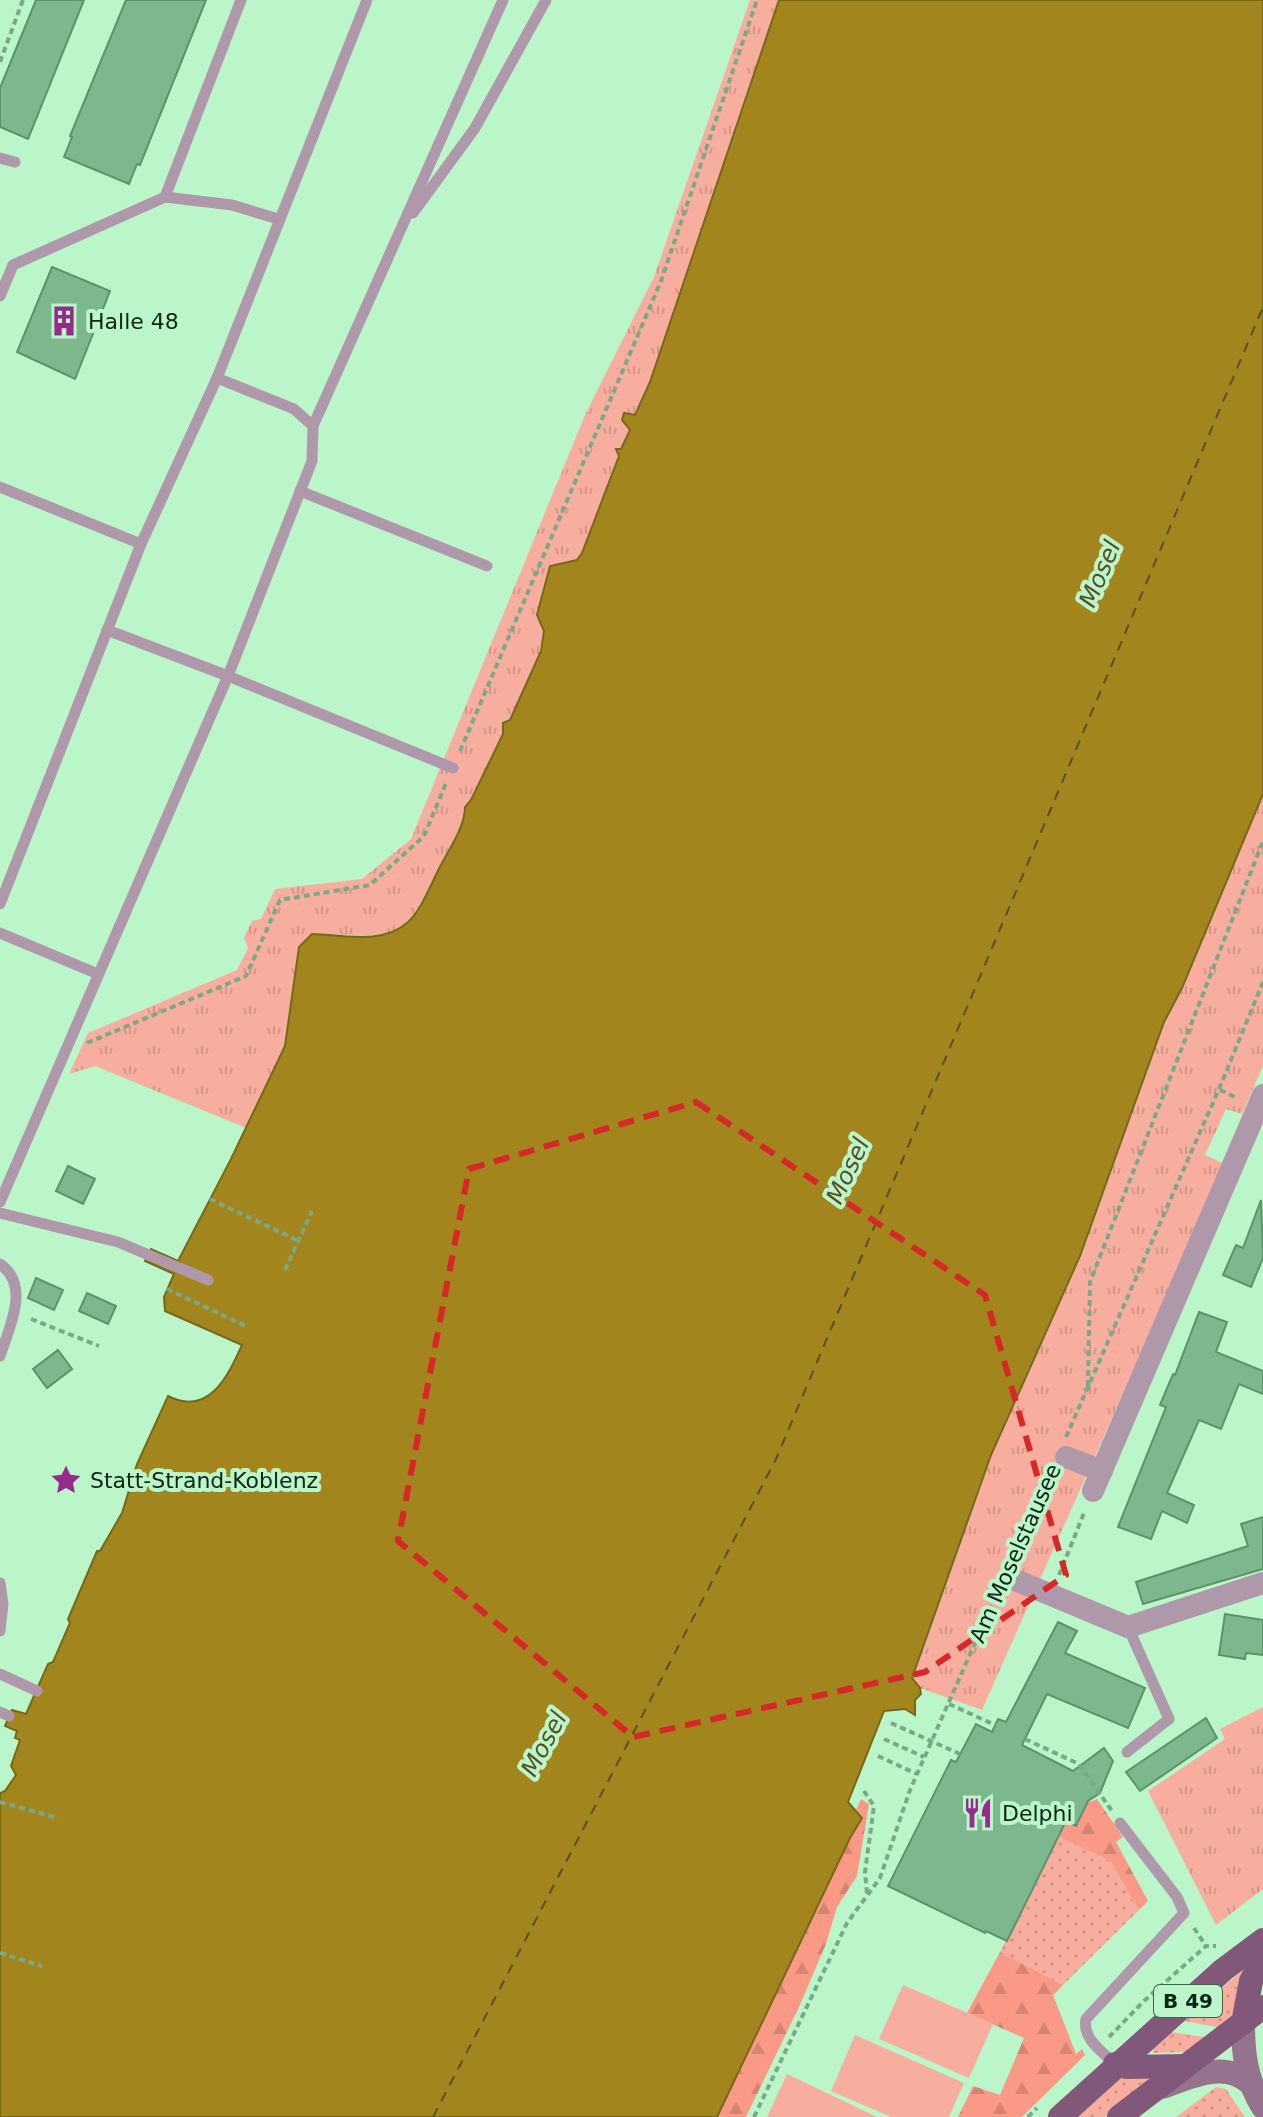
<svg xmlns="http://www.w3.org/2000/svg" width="1263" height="2117" font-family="'DejaVu Sans',sans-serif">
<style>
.grass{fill:url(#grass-dots)}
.forest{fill:url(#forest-firs)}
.park{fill:url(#park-tufts)}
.pitch{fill:#f8ae9e}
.water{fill:#a2861d;stroke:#75691a;stroke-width:2}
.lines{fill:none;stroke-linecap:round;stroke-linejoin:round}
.ferry{stroke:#5a4e26;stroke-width:2;stroke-dasharray:10 8;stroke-linecap:butt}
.building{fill:#7db78d;stroke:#5b936b;stroke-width:2}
.path{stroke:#7aa988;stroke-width:4;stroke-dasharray:6 4;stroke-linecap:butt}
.lane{stroke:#b098ab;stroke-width:11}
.street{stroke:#b098ab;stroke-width:22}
.secondary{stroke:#95738f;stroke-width:24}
.primary{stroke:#81587a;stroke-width:24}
.marked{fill:none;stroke:#d62828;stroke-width:6;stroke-dasharray:16 10;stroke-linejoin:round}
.labels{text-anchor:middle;stroke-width:8;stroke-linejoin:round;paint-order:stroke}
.shield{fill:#baf6ca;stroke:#40634b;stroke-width:2}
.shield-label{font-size:20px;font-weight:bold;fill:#0c2414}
.poi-label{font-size:22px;fill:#0c2414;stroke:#baf6ca;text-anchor:start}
.street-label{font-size:22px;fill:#0c2414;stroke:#baf6ca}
.water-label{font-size:24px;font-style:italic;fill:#5a4e26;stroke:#baf6ca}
</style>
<defs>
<pattern id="grass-dots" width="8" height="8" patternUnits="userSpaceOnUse" patternTransform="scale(2)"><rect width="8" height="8" fill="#f8ae9e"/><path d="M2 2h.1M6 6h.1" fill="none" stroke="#d39687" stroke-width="1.8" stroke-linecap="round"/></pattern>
<pattern id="forest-firs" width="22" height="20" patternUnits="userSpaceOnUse" patternTransform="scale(2)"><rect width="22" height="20" fill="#fa9985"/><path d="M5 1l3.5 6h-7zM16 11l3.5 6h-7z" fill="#d58472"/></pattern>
<pattern id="park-tufts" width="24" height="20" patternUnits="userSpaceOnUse" patternTransform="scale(2)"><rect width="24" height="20" fill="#f8ae9e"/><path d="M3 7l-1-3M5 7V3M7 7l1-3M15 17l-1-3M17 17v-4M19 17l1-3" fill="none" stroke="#d39687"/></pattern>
</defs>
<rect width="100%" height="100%" fill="#baf6ca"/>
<g class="grass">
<polygon points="1059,1837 1110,1861 1139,1910 1063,1985 1000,1952"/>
<polygon points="1243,1970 1248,1971 1235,2014 1217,2027 1183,2021"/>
<polygon points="1171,2032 1204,2037 1186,2052 1153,2053 1153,2048"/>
<polygon points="1125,2074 1153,2076 1105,2117 1077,2117"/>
<polygon points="1216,2087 1226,2089 1245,2117 1176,2117"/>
</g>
<g class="forest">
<polygon points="861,1799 869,1804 857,1876 837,1907 826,1944 799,2007 746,2117 717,2117 850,1838 862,1818 856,1810"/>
<polygon points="1097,1799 1123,1837 1116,1842 1148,1901 1139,1910 1110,1861 1059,1837 1067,1821 1076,1826 1087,1803"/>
<polygon points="1000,1952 1063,1985 1053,1995 1076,2054 1082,2049 1085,2055 1022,2117 958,2117 973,2086 1000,2095 1024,2038 967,2013"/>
</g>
<g class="park">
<path d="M750 0H779L650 382 635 416 624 413 630 430 582 553 577 560 550 566 537 615 544 631 538 658 471 800 465 807C467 827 427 891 416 911 395 943 361 934 329 935 320 935 308 943 299 947L285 1046 246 1128 95 1066 69 1074 88 1033 237 970 248 948 244 938 252 921 261 919 275 889 362 879 411 839 585 415 654 277Z"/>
<polygon points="1263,794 1263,1066 1242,1114 1226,1109 1205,1155 1225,1164 982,1710 920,1688 912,1678 915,1669 991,1455 1087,1237 1164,1022 1182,988"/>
<polygon points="1263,1707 1263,1889 1216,1925 1148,1791 1225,1739 1220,1729"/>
</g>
<g class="pitch">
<polygon points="903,1985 993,2024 969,2078 879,2039"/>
<polygon points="855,2035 964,2083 949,2117 891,2117 831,2091"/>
<polygon points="787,2074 877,2117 767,2117"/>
</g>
<path class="water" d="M779 0H1263V794L1182 988 1164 1022 1080 1256 991 1455 912 1678 920 1688 921 1694 915 1700V1715L905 1709 884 1711 848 1802 862 1818 850 1838 717 2117H0V1793L5 1791 16 1775 11 1766 20 1740 15 1738 17 1731 5 1726 12 1710 26 1714 48 1664 53 1662 70 1623 68 1619 97 1551H100L122 1513 137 1464 168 1396C209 1417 228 1376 242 1345L165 1311 164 1297 174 1274 145 1261 151 1249 178 1261 231 1159 285 1046 299 947 312 934C342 935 383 945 408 922 421 911 433 879 442 863 451 846 465 826 465 807L471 800 503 734V723L510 720 541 651 544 631 537 615 550 566 577 560 582 553 619 456 616 449H621L630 430 622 420 624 413 635 415 650 382Z"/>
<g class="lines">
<polyline class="ferry" points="433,2117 776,1459 1263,307"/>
</g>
<g class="building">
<polygon points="36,0 84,0 28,139 0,127 0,88"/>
<polygon points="126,0 206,0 140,165 137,164 129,184 64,157 72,137 70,136"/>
<polygon points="52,267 110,291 75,379 17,352"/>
<polygon points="68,1166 95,1179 83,1204 56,1191"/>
<polygon points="1261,1200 1263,1258 1251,1287 1223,1275 1236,1245 1243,1248"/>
<polygon points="36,1278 63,1290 54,1310 28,1298"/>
<polygon points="87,1293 116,1306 108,1324 79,1311"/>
<polygon points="1199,1312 1227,1322 1216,1352 1263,1371 1263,1394 1239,1384 1221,1429 1199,1420 1167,1493 1194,1505 1187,1523 1162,1511 1151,1539 1118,1527 1166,1407 1160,1405 1173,1374 1175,1375"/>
<polygon points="58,1350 72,1369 47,1388 33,1369"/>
<polygon points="1263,1517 1263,1569 1143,1604 1136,1582 1248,1546 1241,1524"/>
<polygon points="1225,1614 1263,1620 1263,1655 1246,1653 1245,1659 1219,1655"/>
<polygon points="1058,1622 1077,1631 1065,1653 1145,1688 1128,1728 1047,1694 1022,1745 1073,1771 1104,1748 1113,1761 1100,1793 1088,1801 1076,1826 1066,1821 1007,1941 986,1931 985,1933 888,1886 951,1760 956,1762 976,1724 992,1732 998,1719 1006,1722"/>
<polygon points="1206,1718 1217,1738 1140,1791 1126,1772"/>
</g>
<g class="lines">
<g class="path">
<polyline points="0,62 23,0"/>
<polyline points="460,751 661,281 757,0"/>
<polyline points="87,1043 246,976 280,900 370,885 424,836 447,781"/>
<polyline points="1220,1090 1237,1098"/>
<polyline points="210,1199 299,1241"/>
<polyline points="285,1270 312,1211"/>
<polyline points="167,1289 246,1326"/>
<polyline points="31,1319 99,1346"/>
<polyline points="1088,1386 1090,1282 1263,841"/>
<polyline points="1066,1437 1219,1089 1263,982"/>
<polyline points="1013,1558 1050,1474"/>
<polyline points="1059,1575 1084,1513"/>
<polyline points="949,1704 995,1725"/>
<polyline points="891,1723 960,1754"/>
<polyline points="884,1739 924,1757"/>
<polyline points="1025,1739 1079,1764 1112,1811"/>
<polyline points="878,1756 917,1774"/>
<polyline points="864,1791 874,1806 865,1872 867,1894"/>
<polyline points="0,1802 58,1818"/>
<polyline points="1194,1928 1206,1946"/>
<polyline points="0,1953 42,1966"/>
<polyline points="1109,2037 1144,2001 1206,1946 1216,1946"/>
<polyline points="754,2117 847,1923 880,1878 910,1790 998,1591"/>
<polyline points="1028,2117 1037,2108"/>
</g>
<g class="lane">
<polyline points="0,158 15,162"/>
<polyline points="165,197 241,0"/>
<polyline points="413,213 475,128 546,0"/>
<polyline points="0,296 13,265 165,197 232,205 278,219"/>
<polyline points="217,378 294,409 313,426 312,461 228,676 453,768"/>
<polyline points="313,426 503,0"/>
<polyline points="0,487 141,544"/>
<polyline points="300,491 487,566"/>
<polyline points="0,904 141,544 217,378 367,0"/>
<polyline points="0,933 98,974"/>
<polyline points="0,1202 228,676 107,630"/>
<polyline points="0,1213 118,1242 208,1280"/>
<path d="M0 1264C31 1285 9 1328 0 1356"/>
<polyline points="0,1583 3,1604 0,1631"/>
<polyline points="0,1674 37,1691"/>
<polyline points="0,1712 9,1716"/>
<polyline points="1127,1752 1169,1719 1128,1627"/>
<path d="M1115 2064C1102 2051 1082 2039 1086 2019L1184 1913 1177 1897 1120 1823"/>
</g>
<g class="street">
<polyline points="1066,1457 1102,1471"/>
<polyline points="1093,1491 1263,1095"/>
<polyline points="1015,1580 1128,1627 1263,1583"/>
</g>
<g class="secondary">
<path d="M1243 2023C1243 2054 1246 2080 1263 2107"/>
<path d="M1162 2087C1191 2077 1224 2060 1250 2083"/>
</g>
<g class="primary">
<polyline points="1243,2023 1251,1981 1263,1957"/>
<polyline points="1115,2064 1126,2067 1184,2066"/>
<polyline points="1060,2117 1223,1970 1263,1940"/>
<polyline points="1119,2117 1263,2007"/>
</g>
</g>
<path class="marked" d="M696 1102 985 1295 1066 1575 925 1672 633 1737 398 1541 469 1169Z"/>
<defs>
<g id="building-bare" transform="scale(2.4)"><path d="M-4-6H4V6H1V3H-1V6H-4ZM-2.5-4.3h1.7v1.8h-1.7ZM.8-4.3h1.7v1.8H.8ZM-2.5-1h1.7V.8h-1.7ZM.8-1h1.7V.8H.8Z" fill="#972a8b" stroke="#baf6ca" stroke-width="2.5" paint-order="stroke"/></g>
<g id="sight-bare" transform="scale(2.4)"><path d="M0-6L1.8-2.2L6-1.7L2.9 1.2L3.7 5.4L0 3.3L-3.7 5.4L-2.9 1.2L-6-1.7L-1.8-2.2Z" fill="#972a8b" stroke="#baf6ca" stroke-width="2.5" paint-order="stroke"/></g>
<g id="restaurant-bare" transform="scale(2.4)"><path d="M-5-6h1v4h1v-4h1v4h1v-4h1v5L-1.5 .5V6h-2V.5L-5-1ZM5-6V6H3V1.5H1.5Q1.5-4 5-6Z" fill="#972a8b" stroke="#baf6ca" stroke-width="2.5" paint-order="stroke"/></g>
</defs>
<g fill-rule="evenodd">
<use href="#building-bare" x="64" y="321"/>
<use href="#sight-bare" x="66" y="1480"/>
<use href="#restaurant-bare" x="978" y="1813"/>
</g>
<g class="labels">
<rect class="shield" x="1154" y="1985" width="68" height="32" rx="6"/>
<g class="shield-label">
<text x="1188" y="2008">B 49</text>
</g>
<g class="poi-label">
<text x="88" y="329">Halle 48</text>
<text x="90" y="1488">Statt-Strand-Koblenz</text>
<text x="1002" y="1821">Delphi</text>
</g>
<g class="street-label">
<text transform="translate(1015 1553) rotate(-66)" y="8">Am Moselstausee</text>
</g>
<g class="water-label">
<text transform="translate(1100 574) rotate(-67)" y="8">Mosel</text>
<text transform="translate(848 1171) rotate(-65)" y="8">Mosel</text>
<text transform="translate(544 1744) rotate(-62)" y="8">Mosel</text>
</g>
</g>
</svg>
